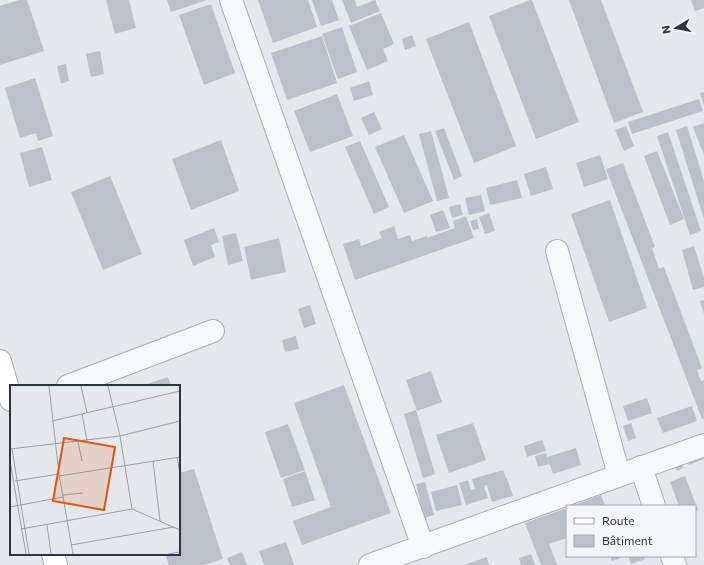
<svg xmlns="http://www.w3.org/2000/svg" width="704" height="565" font-family="Commissioner,sans-serif">
<style>
.building{fill:#bbc0ca}
.lines{fill:none;stroke-linecap:round;stroke-linejoin:round}
.minor-casing{stroke:#a9aeb7;stroke-width:24}
.primary-casing{stroke:#a3abb8;stroke-width:24}
.minor{stroke:#f7f8fa;stroke-width:22}
.primary{stroke:#fff;stroke-width:22}
.inset-road{fill:none;stroke:#9a9fa9;stroke-width:1}
.view{fill:#df570f;fill-opacity:0.15;stroke:#df570f;stroke-width:2}
.inset-edge{fill:none;stroke:#2b3445;stroke-width:2}
</style>
<rect width="100%" height="100%" fill="#e4e7ec"/>
<g class="building">
<polygon points="19,0 27,0 44,51 0,65 0,6"/>
<polygon points="106,0 129,0 136,28 115,34"/>
<polygon points="167,0 207,0 171,12"/>
<polygon points="258,0 308,0 317,27 273,43"/>
<polygon points="312,0 332,0 339,20 321,26"/>
<polygon points="342,0 355,0 357,7 375,0 380,11 351,23"/>
<polygon points="530,0 532,0 579,122 536,139 489,16"/>
<polygon points="569,0 601,0 643,112 614,123"/>
<polygon points="691,0 704,0 704,8 695,11"/>
<polygon points="211,4 235,73 204,85 179,15"/>
<polygon points="381,13 394,44 383,49 388,61 367,70 349,26"/>
<polygon points="469,22 516,146 474,163 426,39"/>
<polygon points="342,27 357,72 338,79 322,34"/>
<polygon points="412,35 416,46 405,50 402,39"/>
<polygon points="322,36 337,83 287,100 271,53"/>
<polygon points="100,51 104,74 91,77 86,54"/>
<polygon points="66,64 69,81 61,84 57,66"/>
<polygon points="35,78 53,136 38,141 36,133 20,138 5,88"/>
<polygon points="369,81 373,95 354,101 350,88"/>
<polygon points="704,92 704,106 700,93"/>
<polygon points="337,94 353,136 310,152 294,111"/>
<polygon points="699,99 703,111 632,134 628,122"/>
<polygon points="374,112 382,129 369,135 361,118"/>
<polygon points="704,123 704,155 693,127"/>
<polygon points="626,126 634,146 624,151 615,130"/>
<polygon points="687,126 704,181 704,219 676,130"/>
<polygon points="444,128 462,176 454,180 435,131"/>
<polygon points="431,131 449,198 437,201 419,134"/>
<polygon points="668,132 701,231 690,235 657,136"/>
<polygon points="404,135 433,201 404,213 375,147"/>
<polygon points="221,140 239,191 191,210 172,159"/>
<polygon points="360,141 389,207 374,214 345,147"/>
<polygon points="42,147 52,180 29,187 20,153"/>
<polygon points="657,151 684,219 670,225 644,156"/>
<polygon points="600,155 608,179 584,187 576,163"/>
<polygon points="623,163 655,247 652,248 659,269 664,267 702,368 697,370 701,381 704,380 704,419 702,419 606,169"/>
<polygon points="546,167 553,189 531,196 524,174"/>
<polygon points="110,176 142,254 103,270 71,192"/>
<polygon points="517,180 522,198 490,205 486,188"/>
<polygon points="481,195 485,211 469,215 465,198"/>
<polygon points="610,200 647,308 609,322 571,214"/>
<polygon points="460,204 463,215 452,218 449,207"/>
<polygon points="443,210 450,228 436,232 430,215"/>
<polygon points="489,213 495,231 485,234 479,217"/>
<polygon points="466,216 474,238 355,280 343,244 359,239 361,246 382,238 379,232 394,226 398,239 410,235 412,241 427,236 427,238 455,228 453,221"/>
<polygon points="477,219 479,229 473,230 470,221"/>
<polygon points="214,228 219,242 211,245 215,257 193,266 184,240"/>
<polygon points="236,233 243,261 228,265 222,236"/>
<polygon points="279,238 286,272 251,280 244,247"/>
<polygon points="694,246 704,278 704,287 693,290 682,250"/>
<polygon points="704,300 704,314 700,301"/>
<polygon points="310,305 316,324 304,328 298,309"/>
<polygon points="296,336 299,349 285,352 282,340"/>
<polygon points="431,371 442,402 417,411 406,380"/>
<polygon points="168,377 171,386 142,386"/>
<polygon points="344,385 391,513 302,545 293,521 331,507 294,403"/>
<polygon points="647,398 652,413 628,421 623,406"/>
<polygon points="692,406 697,421 663,433 657,418"/>
<polygon points="416,410 435,474 423,478 404,414"/>
<polygon points="473,423 486,460 449,473 436,435"/>
<polygon points="631,423 636,438 628,441 623,426"/>
<polygon points="288,424 305,470 281,478 265,432"/>
<polygon points="542,440 546,451 527,457 524,446"/>
<polygon points="576,448 581,465 553,474 547,457"/>
<polygon points="704,449 704,459 689,465 686,456"/>
<polygon points="546,453 549,464 538,467 535,456"/>
<polygon points="680,459 683,468 677,471 673,462"/>
<polygon points="194,469 223,559 204,565 169,565 165,554 179,554 179,473"/>
<polygon points="503,470 506,478 507,478 513,496 492,502 487,485 484,486 488,498 466,505 459,483 468,480 471,490 475,489 472,479"/>
<polygon points="305,471 315,500 292,507 283,479"/>
<polygon points="685,476 698,510 695,511 695,506 679,506 670,482"/>
<polygon points="425,482 434,515 424,518 416,484"/>
<polygon points="457,485 462,505 436,511 431,492"/>
<polygon points="601,495 605,506 572,506"/>
<polygon points="567,508 567,538 549,544 557,565 541,565 525,523"/>
<polygon points="286,542 294,565 264,565 259,551"/>
<polygon points="242,552 247,565 230,565 227,558"/>
<polygon points="531,554 535,565 521,565 519,558"/>
<polygon points="610,556 620,556 621,558 612,561"/>
<polygon points="628,556 644,556 645,559 631,564"/>
<polygon points="487,557 489,565 464,565"/>
</g>
<g class="lines">
<g class="minor-casing">
<g id="minor">
<polyline points="231,0 423,547"/>
<polyline points="557,251 619,475"/>
<polyline points="68,386 213,331"/>
<polyline points="641,467 654,506"/>
<polyline points="672,556 675,565"/>
<polyline points="370,565 704,445"/>
</g>
</g>
<g class="primary-casing">
<g id="primary">
<polyline points="0,361 11,400"/>
<polyline points="53,554 56,565"/>
</g>
</g>
<use href="#minor" class="minor"/>
<use href="#primary" class="primary"/>
</g>
<g transform="translate(10 385)">
<rect width="170" height="170" fill="#e4e7ec"/>
<path class="inset-road" d="M39 1 49 89 63 169M71 1 77 28M98 1 110 51 122 124M72 29 77 56M42 36 170 6M68 57 72 76M0 64 110 51 170 36M2 64 19 169M167 72 170 89M0 76 16 169M143 76 150 136M49 91 170 72M5 96 49 89M53 110 73 108M0 122 53 112M37 140 41 169M11 144 122 124 170 145M61 160 164 142M158 169 170 167"/>
<path class="view" d="M54 53 105 62 94 125 43 116Z"/>
<rect width="170" height="170" class="inset-edge"/>
</g>
<rect x="566" y="505" width="130" height="52" fill="#f4f6f9" stroke="#a4a8b1"/>
<rect x="574" y="518" width="20" height="6" fill="#ffffff" stroke="#a4a8b1"/>
<text x="602" y="525" font-size="12" fill="#2b3445">Route</text>
<rect x="574" y="535" width="20" height="12" fill="#bbc0ca" stroke="#a4a8b1"/>
<text x="602" y="545" font-size="12" fill="#2b3445">Bâtiment</text>
<g transform="translate(676 28) rotate(260)" stroke="#f4f6f9" stroke-width="3" paint-order="stroke">
<path d="M0-3L7 15L0 10L-7 15Z" fill="#2b3445"/>
<text y="-6" font-size="11" font-weight="bold" text-anchor="middle" fill="#2b3445">N</text>
</g>
</svg>
